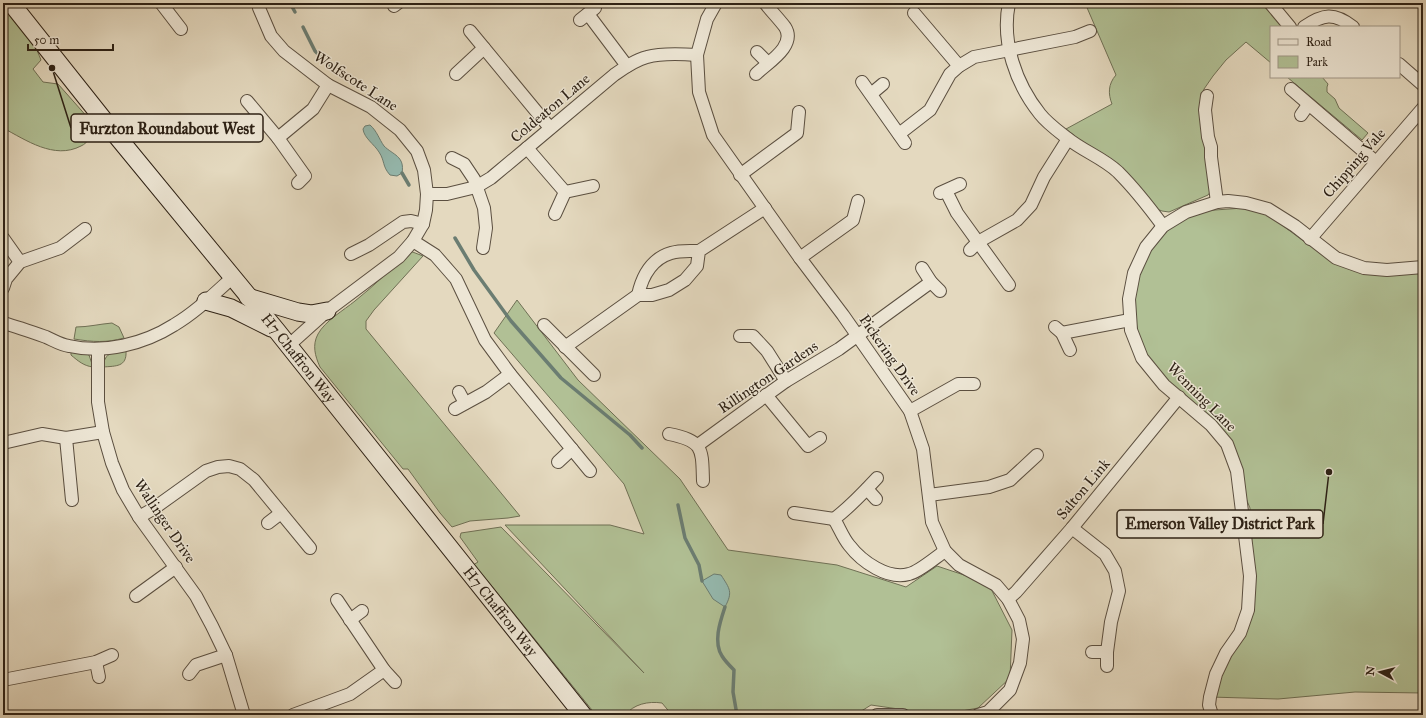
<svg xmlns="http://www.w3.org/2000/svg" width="1426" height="718" font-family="'IM FELL Great Primer',serif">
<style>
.green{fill:#b1c095;stroke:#6f7055}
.water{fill:#95bab0;stroke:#6b7d72}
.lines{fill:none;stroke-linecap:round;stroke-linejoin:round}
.stream{stroke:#6b7d72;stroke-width:3.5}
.street-casing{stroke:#5b4f40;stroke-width:14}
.secondary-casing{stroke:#2d2115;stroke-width:19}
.street{stroke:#ede6d5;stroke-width:12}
.secondary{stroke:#ede6d5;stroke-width:17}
.labels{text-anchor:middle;stroke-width:3;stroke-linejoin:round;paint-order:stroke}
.street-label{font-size:15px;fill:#2d2115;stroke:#ede6d5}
.leader{fill:none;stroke:#2d2115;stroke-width:1.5}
.callout-dot{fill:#2d2115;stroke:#ede6d5;stroke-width:1.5}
.callout{fill:#ede6d5;stroke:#2d2115;stroke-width:1.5}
.callout-label{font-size:16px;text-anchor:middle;font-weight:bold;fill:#2d2115}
</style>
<rect width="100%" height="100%" fill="#e4d9bf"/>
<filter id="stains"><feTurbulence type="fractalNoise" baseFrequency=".005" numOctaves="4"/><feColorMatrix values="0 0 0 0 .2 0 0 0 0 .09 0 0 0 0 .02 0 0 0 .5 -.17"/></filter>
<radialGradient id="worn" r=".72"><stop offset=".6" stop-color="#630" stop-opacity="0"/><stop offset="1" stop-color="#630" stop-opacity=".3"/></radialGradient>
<g class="green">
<path d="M1085 3H1263L1282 27H1271V63L1246 42 1226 60 1213 76 1204 89 1200 104 1211 191 1208 195 1169 212 1162 211 1157 209C1146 195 1135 181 1122 168 1106 152 1083 145 1066 129L1112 104C1108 94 1108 84 1116 75Z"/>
<path d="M3 6C22 25 31 34 41 60L33 69 43 82 58 84 97 128C93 134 88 143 81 146 54 160 26 140 3 128Z"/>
<polygon points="1287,77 1322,77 1328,84 1327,87 1327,92 1335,99 1339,108 1368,133 1362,140"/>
<polygon points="1258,207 1310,246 1370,264 1423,269 1423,693 1355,692 1278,699 1210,697 1250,619 1250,508 1220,436 1142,358 1132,298 1146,247 1186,212"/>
<path d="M410 251 423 256 374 310 366 321V329L520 516 508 518 470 521 452 527 440 513 408 469H403L320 367C315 356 312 345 318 334 325 321 344 310 355 301 374 286 392 268 410 251Z"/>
<path d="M517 300 578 380 680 479 728 550 837 565 906 587 937 566 988 583 1012 630 1010 678 978 708 940 715 871 705 855 715H672L662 703C648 701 634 704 625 715H596L487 580 473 565 478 562 460 537 461 533 501 527 644 673 505 525H610L644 534 624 484 494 333Z"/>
<path d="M112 323 119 327 124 338C106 343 93 342 74 339L76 327C88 327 100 324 112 323Z"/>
<path d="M71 349 89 355 93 367C84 366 78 361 71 355Z"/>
<path d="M126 351C127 367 116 366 103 367 105 351 113 353 126 351Z"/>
</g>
<g class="water">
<path d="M370 125C377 131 379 139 384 146 393 155 405 156 402 173L397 176 390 175C382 166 385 161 379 152 374 144 364 138 363 129L365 126Z"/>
<path d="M714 574 721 575C730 589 733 592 725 607L713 599 702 581Z"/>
</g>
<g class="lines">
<g class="stream">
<polyline points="290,3 295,12"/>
<polyline points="303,27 315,51 331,67"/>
<polyline points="402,173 409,185"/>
<polyline points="455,238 474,270 511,321 561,378 630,435 642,448"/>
<polyline points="678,505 685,538 699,565 702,581"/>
<path d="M725 607C720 622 713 642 722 656 725 661 730 666 734 670L733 692 737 715"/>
</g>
<g class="street-casing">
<g id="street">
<polyline points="161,3 181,29"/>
<polyline points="258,3 259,8 271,36 284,51 328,85 371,107 400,130 417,151 424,170 427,194 426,210 423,224 413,241 399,257 327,311 288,346"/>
<polyline points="716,3 707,19 697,55 699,92 713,135 800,258 843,315 910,411 923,449 932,522 945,551 959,565 996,585 1008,599 1019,620 1023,639 1020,663 1010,690 988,712 978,715"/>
<path d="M1009 3C1001 42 1016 84 1040 114 1047 123 1058 131 1067 138 1083 151 1103 158 1118 172 1134 188 1149 207 1163 226"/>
<polyline points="1270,3 1290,27"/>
<polyline points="394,6 398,3"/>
<polyline points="914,13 959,66"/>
<polyline points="588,14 627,66"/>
<polyline points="580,20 595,8"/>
<path d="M1304 27C1323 14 1334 12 1353 27"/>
<polyline points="470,31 550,128"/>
<polyline points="757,52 768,63"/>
<polyline points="1399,64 1423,85"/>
<polyline points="456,74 484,48"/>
<path d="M756 74C767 63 797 46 785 27 779 19 771 11 765 3"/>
<polyline points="862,82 905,143"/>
<polyline points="1291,89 1376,162"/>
<polyline points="871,94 883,84"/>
<polyline points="1207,96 1205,110 1208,137 1211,147 1211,157 1217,202"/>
<polyline points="247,101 278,138 305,176 298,183"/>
<polyline points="1301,115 1308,105"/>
<polyline points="899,134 930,110 950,74 959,66 974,57 1075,37 1090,31"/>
<polyline points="278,138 313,109 328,85"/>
<polyline points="527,148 565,192"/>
<polyline points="452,158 464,164 474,179 484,208 486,228 483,248"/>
<polyline points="740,175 797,133 799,112"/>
<polyline points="946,191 957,213 1009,285"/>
<polyline points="940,193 960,184"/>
<path d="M427 194H447L476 187 491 178 527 148 614 75C624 68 635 60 647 57 661 53 683 54 697 55"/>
<polyline points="555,214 565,192 593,186"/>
<polyline points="3,238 20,262"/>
<polyline points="1310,239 1423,108"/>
<polyline points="413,241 435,255 456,279 485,340 510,374 590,471"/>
<polyline points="970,250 978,242 1017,220 1031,205 1044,177 1068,139"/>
<polyline points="351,254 369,245 403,222 411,221 423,224"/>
<polyline points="800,258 853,220 858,201"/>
<polyline points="922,268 931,282 940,291"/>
<polyline points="3,288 6,279 20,262 60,248 85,229"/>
<path d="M638 295C642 277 651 259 671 253 680 250 690 251 699 251"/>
<path d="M3 323C18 327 32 332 46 337 53 340 61 345 69 346 104 354 144 344 174 325 196 312 214 294 233 277"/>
<polyline points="544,325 594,375"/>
<polyline points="1055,327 1062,333 1070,350"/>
<polyline points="1062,333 1130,320"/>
<polyline points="740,336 753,336 767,351 786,381"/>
<polyline points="565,347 638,295 652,295 669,290 685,280 697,266 699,251 765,208"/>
<polyline points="98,349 98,402 103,432 112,463 123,490 139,517 196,596 212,626 226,655 244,715"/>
<polyline points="459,392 465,403"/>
<polyline points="766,395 808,446 820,438"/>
<polyline points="455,409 486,392 510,374"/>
<polyline points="910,411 958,384 974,384"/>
<path d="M669 434C704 441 702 449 703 481"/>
<polyline points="3,443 42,434 66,438"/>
<polyline points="698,445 786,381 839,349 931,282"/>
<polyline points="558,462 572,449"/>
<path d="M877 478C864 492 850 507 834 519 839 527 843 538 849 545 862 562 888 580 909 574 919 572 936 557 945 551"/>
<polyline points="867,489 876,499"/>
<polyline points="929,495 989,487 1010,480 1037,455"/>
<polyline points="72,500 66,438 103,432"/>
<polyline points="794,513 834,519"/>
<polyline points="139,517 153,509 206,471 218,467 229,466 240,469 254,480 310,548"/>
<polyline points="268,523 281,513"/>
<polyline points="1072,528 1105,554 1115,571 1119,591 1111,622 1107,652 1107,666"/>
<polyline points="136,596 176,567"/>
<polyline points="1008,599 1016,592 1072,528 1179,397"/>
<polyline points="337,600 384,670 395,682"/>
<polyline points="350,620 362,611"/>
<polyline points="1092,652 1107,652"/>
<polyline points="96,662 99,677"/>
<polyline points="189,674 196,665 226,655"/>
<polyline points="3,680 96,662 112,655"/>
<polyline points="293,715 350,694 384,670"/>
<polyline points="877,715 903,715"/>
<polyline points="1212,715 1209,705 1210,697 1216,674 1226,653 1240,633 1248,610 1250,576 1237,471 1227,444 1211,425 1164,385 1142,358 1131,330 1129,299 1134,273 1146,247 1163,226 1186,212 1217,202 1228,201 1246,203 1268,209 1295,226 1336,258 1364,268 1387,270 1423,267"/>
</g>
</g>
<g class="secondary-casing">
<g id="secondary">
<path id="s1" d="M11 3 115 134 277 331 583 715"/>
<polyline points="248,297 298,312 311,314 327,311"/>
<polyline points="206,301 231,308 271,328"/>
</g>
</g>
<use href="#street" class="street"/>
<use href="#secondary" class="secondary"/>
</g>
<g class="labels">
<g class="street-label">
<text transform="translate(356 81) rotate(33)" y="5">Wolfscote Lane</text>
<text transform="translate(550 108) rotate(-40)" y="5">Coldeaton Lane</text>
<text transform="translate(1354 163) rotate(-49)" y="5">Chipping Vale</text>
<text transform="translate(890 355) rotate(55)" y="5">Pickering Drive</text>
<text dy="5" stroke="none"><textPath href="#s1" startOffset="457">H7 Chaffron Way</textPath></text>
<text transform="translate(768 377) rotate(-34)" y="5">Rillington Gardens</text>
<text transform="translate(1202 397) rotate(45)" y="5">Wenning Lane</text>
<text transform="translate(1083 489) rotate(-50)" y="5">Salton Link</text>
<text transform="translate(165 521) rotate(56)" y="5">Wallinger Drive</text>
<text dy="5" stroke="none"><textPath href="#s1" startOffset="781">H7 Chaffron Way</textPath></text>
</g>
</g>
<path class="leader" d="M52 68L71 128M1329 472L1323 524"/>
<g class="callout-dot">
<circle cx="52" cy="68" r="4"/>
<circle cx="1329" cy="472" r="4"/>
</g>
<g class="callout">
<rect x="71" y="114" width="192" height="28" rx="4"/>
<rect x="1117" y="510" width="206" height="28" rx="4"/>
</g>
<g class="callout-label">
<text x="167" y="134">Furzton Roundabout West</text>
<text x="1220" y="529">Emerson Valley District Park</text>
</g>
<rect width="1426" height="718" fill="none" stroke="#e4d9bf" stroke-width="16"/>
<rect x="4" y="4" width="1418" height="710" fill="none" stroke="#2d2115" stroke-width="2"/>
<rect x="8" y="8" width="1410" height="702" fill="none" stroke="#2d2115"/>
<rect x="1270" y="26" width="130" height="52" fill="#ede6d5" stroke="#a09788"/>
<rect x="1278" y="39" width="20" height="6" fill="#ede6d5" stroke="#a09788"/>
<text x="1306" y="46" font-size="12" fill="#2d2115">Road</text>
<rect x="1278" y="56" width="20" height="12" fill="#b1c095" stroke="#a09788"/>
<text x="1306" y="66" font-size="12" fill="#2d2115">Park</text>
<g transform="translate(1380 672) rotate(277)" stroke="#ede6d5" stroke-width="3" paint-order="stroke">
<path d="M0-3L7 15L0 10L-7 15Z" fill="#2d2115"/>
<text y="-6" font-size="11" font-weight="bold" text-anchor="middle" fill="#2d2115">N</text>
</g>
<path d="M28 44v6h85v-6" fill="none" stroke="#2d2115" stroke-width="2"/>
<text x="34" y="44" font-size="12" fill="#2d2115" stroke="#ede6d5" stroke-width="3" paint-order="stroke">50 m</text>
<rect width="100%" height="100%" filter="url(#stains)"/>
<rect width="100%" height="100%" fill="url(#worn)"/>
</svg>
